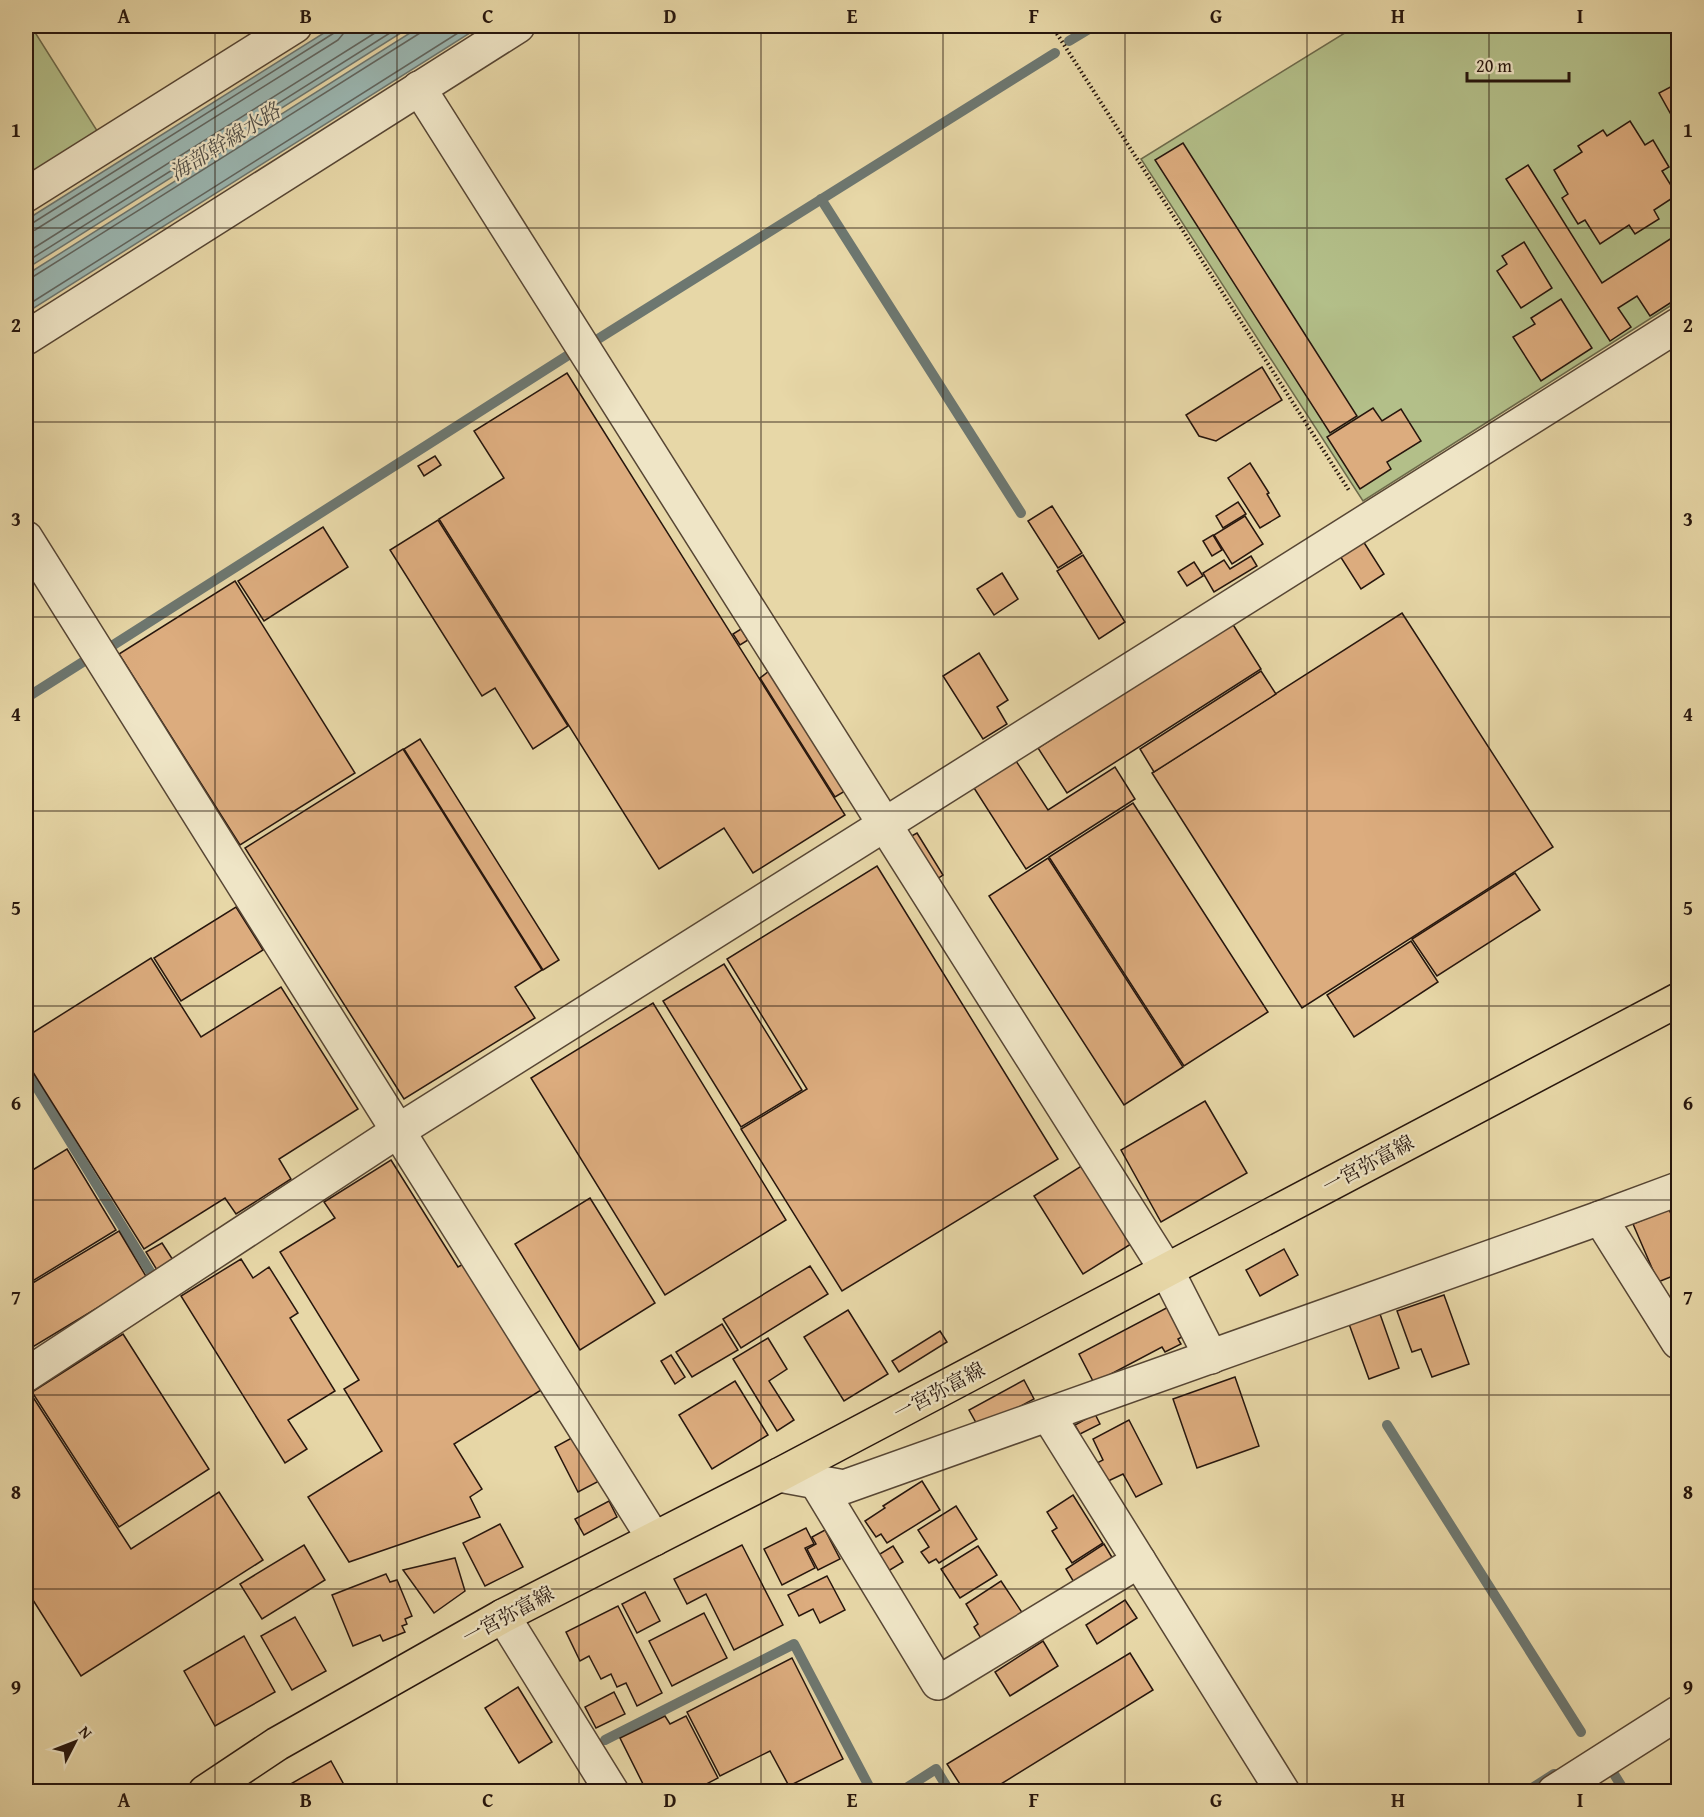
<svg xmlns="http://www.w3.org/2000/svg" width="1704" height="1817" font-family="'Gentium Book Plus','Noto Serif JP',serif">
<style>
.green{fill:#b3bf89;stroke:#6d6a4b;stroke-width:1.5}
.water{fill:#9bb7b2;stroke:#6d7770;stroke-width:1.5}
.lines{fill:none;stroke-linecap:round;stroke-linejoin:round}
.shore{stroke:#616660;stroke-width:1.5}
.stream{stroke:#6d7770;stroke-width:10}
.building{fill:#dcac7e;stroke:#27160d;stroke-width:1.5}
.minor-casing{stroke:#574634;stroke-width:36}
.major-casing{stroke:#27160d;stroke-width:36}
.path{stroke:#27160d;stroke-width:4;stroke-dasharray:1.5 3;stroke-linecap:butt}
.minor{stroke:#efe5c6;stroke-width:33}
.major{stroke:#e7d7a7;stroke-width:33}
.grid{fill:none;stroke:#27160d;stroke-width:1.5;stroke-opacity:0.55}
.labels{text-anchor:middle;stroke-width:4.5;stroke-linejoin:round;paint-order:stroke}
.street-label{font-size:20px;fill:#27160d;stroke:#efe5c6}
.water-label{font-size:21px;font-style:italic;fill:#504e47;stroke:#efe5c6}
.neatline{fill:none;stroke:#27160d;stroke-width:2}
.grid-label{font-size:20px;text-anchor:middle;font-weight:bold;fill:#27160d}
</style>
<rect width="100%" height="100%" fill="#e7d7a7"/>
<filter id="stains"><feTurbulence type="fractalNoise" baseFrequency=".00333" numOctaves="4"/><feColorMatrix values="0 0 0 0 .2 0 0 0 0 .09 0 0 0 0 .02 0 0 0 .5 -.17"/></filter>
<radialGradient id="worn" r=".72"><stop offset=".6" stop-color="#630" stop-opacity="0"/><stop offset="1" stop-color="#630" stop-opacity=".3"/></radialGradient>
<g class="green">
<polygon points="26,26 31,26 101,137 26,183"/>
<polygon points="1356,26 1678,26 1678,301 1363,501 1141,159"/>
</g>
<g class="water">
<polygon points="335,26 412,26 26,269 26,220"/>
<polygon points="421,26 481,26 26,313 26,275"/>
</g>
<g class="lines">
<g class="shore">
<polyline points="26,225 31,224 334,33 337,30 337,26"/>
<polyline points="26,232 35,230 338,40 343,34 345,26"/>
<polyline points="26,253 386,26"/>
<polyline points="26,262 401,26"/>
<polyline points="26,279 31,278 420,33 423,30 423,26"/>
<polyline points="26,306 469,26"/>
</g>
<g class="stream">
<polyline points="1069,41 1094,26"/>
<polyline points="821,199 1021,513"/>
<polyline points="590,344 1055,53"/>
<polyline points="107,649 570,354"/>
<polyline points="26,698 86,660"/>
<polyline points="26,1070 151,1273"/>
<polyline points="1387,1425 1581,1732"/>
<polyline points="605,1740 794,1644 872,1792"/>
<polyline points="1614,1774 1625,1792"/>
<polyline points="900,1792 936,1769 950,1792"/>
<polyline points="1526,1792 1554,1774"/>
</g>
</g>
<g class="building">
<polygon points="1678,83 1678,127 1659,93"/>
<polygon points="1630,121 1645,145 1653,140 1669,167 1662,171 1677,195 1654,210 1659,219 1635,234 1629,225 1600,244 1585,220 1578,224 1562,198 1568,194 1554,170 1582,152 1578,146 1603,130 1607,136"/>
<polygon points="1183,143 1357,416 1330,433 1155,160"/>
<polygon points="1528,165 1602,283 1678,234 1678,298 1650,316 1637,296 1618,308 1631,327 1610,341 1506,179"/>
<polygon points="1524,242 1552,288 1521,308 1497,271 1507,264 1502,256"/>
<polygon points="1561,299 1592,348 1541,381 1513,337 1535,324 1531,318"/>
<polygon points="1262,367 1282,400 1216,441 1199,436 1186,415"/>
<polygon points="567,373 845,815 753,873 724,828 659,869 439,519 504,478 474,431"/>
<polygon points="1373,408 1382,421 1401,409 1421,441 1387,462 1391,469 1360,489 1327,437"/>
<polygon points="435,456 441,465 424,476 418,466"/>
<polygon points="1250,463 1269,493 1267,494 1280,516 1260,528 1228,478"/>
<polygon points="1238,502 1246,514 1223,528 1216,516"/>
<polygon points="1052,506 1082,553 1058,568 1028,521"/>
<polygon points="1245,516 1263,544 1232,564 1214,535"/>
<polygon points="438,520 568,726 533,749 495,688 482,696 390,550"/>
<polygon points="323,527 348,567 264,621 238,581"/>
<polygon points="1213,535 1222,550 1212,556 1203,541"/>
<polygon points="1363,541 1384,574 1361,589 1340,556"/>
<polygon points="1083,555 1125,622 1099,639 1057,571"/>
<polygon points="1251,556 1257,566 1214,592 1203,573 1224,560 1230,569"/>
<polygon points="1194,562 1203,576 1187,586 1178,572"/>
<polygon points="1002,573 1018,599 994,615 977,589"/>
<polygon points="235,581 355,773 240,845 119,654"/>
<polygon points="1402,613 1553,847 1302,1008 1152,773"/>
<polygon points="1232,623 1261,669 1067,793 1038,748"/>
<polygon points="741,629 748,640 740,645 733,634"/>
<polygon points="979,653 1008,700 997,707 1007,724 983,739 943,676"/>
<polygon points="769,671 845,791 835,797 760,678"/>
<polygon points="1261,671 1276,694 1154,772 1140,749"/>
<polygon points="420,739 559,960 543,970 404,749"/>
<polygon points="403,749 542,970 515,987 535,1018 404,1099 245,848"/>
<polygon points="1016,761 1048,810 1115,767 1135,799 1026,869 974,788"/>
<polygon points="1133,803 1268,1012 1184,1066 1049,857"/>
<polygon points="917,833 943,875 934,881 906,839"/>
<polygon points="1048,858 1183,1067 1124,1105 989,896"/>
<polygon points="877,866 1058,1159 842,1291 741,1129 807,1089 727,959"/>
<polygon points="1515,873 1540,910 1437,976 1412,939"/>
<polygon points="236,907 263,950 181,1001 154,958"/>
<polygon points="1411,941 1438,982 1354,1037 1327,995"/>
<polygon points="151,958 201,1037 281,987 358,1109 279,1159 291,1179 236,1214 225,1198 144,1249 26,1061 26,1037"/>
<polygon points="724,964 802,1090 741,1127 663,1001"/>
<polygon points="653,1003 786,1220 665,1295 531,1078"/>
<polygon points="1205,1101 1247,1173 1161,1222 1121,1150"/>
<polygon points="67,1149 116,1230 26,1285 26,1174"/>
<polygon points="391,1160 458,1267 469,1261 546,1387 454,1444 482,1489 470,1497 480,1517 349,1562 308,1497 382,1451 344,1389 359,1380 280,1252 335,1218 324,1202"/>
<polygon points="1083,1165 1131,1244 1083,1274 1034,1196"/>
<polygon points="590,1198 655,1303 580,1350 515,1244"/>
<polygon points="1669,1209 1678,1232 1678,1274 1658,1282 1633,1224"/>
<polygon points="119,1231 147,1278 26,1351 26,1287"/>
<polygon points="162,1243 173,1260 157,1270 146,1252"/>
<polygon points="1284,1249 1298,1275 1260,1296 1246,1270"/>
<polygon points="241,1259 253,1278 269,1267 298,1313 290,1318 335,1391 288,1420 307,1449 285,1463 181,1296"/>
<polygon points="810,1266 828,1294 741,1348 723,1319"/>
<polygon points="1444,1295 1469,1364 1432,1377 1421,1349 1412,1352 1397,1311"/>
<polygon points="1174,1304 1189,1333 1178,1339 1181,1344 1165,1352 1162,1347 1094,1383 1079,1354"/>
<polygon points="848,1310 888,1374 844,1401 804,1337"/>
<polygon points="1380,1314 1399,1368 1369,1379 1349,1324"/>
<polygon points="722,1324 738,1350 692,1377 676,1352"/>
<polygon points="940,1331 947,1342 899,1372 892,1361"/>
<polygon points="123,1334 209,1469 119,1527 32,1392"/>
<polygon points="768,1338 787,1369 769,1381 794,1420 777,1431 733,1359"/>
<polygon points="671,1355 685,1377 675,1384 661,1361"/>
<polygon points="1235,1377 1259,1446 1197,1468 1173,1399"/>
<polygon points="1024,1380 1034,1399 979,1428 969,1410"/>
<polygon points="735,1381 768,1435 712,1469 679,1415"/>
<polygon points="29,1391 131,1549 219,1492 263,1560 81,1676 26,1589 26,1393"/>
<polygon points="1095,1414 1100,1424 1080,1434 1075,1425"/>
<polygon points="1129,1420 1162,1484 1136,1497 1123,1474 1104,1483 1095,1464 1103,1460 1093,1439"/>
<polygon points="579,1434 603,1479 578,1492 555,1447"/>
<polygon points="922,1481 940,1510 887,1543 881,1534 876,1537 865,1521 885,1508 883,1506"/>
<polygon points="1073,1495 1103,1543 1072,1563 1052,1531 1057,1528 1047,1512"/>
<polygon points="609,1501 617,1517 584,1535 575,1519"/>
<polygon points="956,1506 977,1539 939,1563 936,1559 929,1563 921,1552 929,1547 918,1530"/>
<polygon points="500,1524 523,1567 485,1586 463,1543"/>
<polygon points="806,1528 814,1544 805,1548 815,1568 782,1585 764,1549"/>
<polygon points="825,1530 840,1559 818,1570 807,1549 816,1544 812,1537"/>
<polygon points="1104,1544 1113,1559 1075,1584 1066,1569"/>
<polygon points="304,1545 325,1580 262,1619 240,1584"/>
<polygon points="742,1545 783,1625 734,1650 706,1594 687,1604 674,1579"/>
<polygon points="893,1546 903,1562 885,1573 875,1557"/>
<polygon points="978,1546 997,1575 960,1598 941,1569"/>
<polygon points="455,1558 465,1591 434,1613 403,1570"/>
<polygon points="386,1574 390,1582 397,1580 412,1616 405,1619 407,1624 402,1626 405,1632 383,1641 380,1635 353,1646 332,1595"/>
<polygon points="827,1576 845,1610 820,1623 813,1609 799,1616 788,1595"/>
<polygon points="1001,1581 1023,1614 982,1640 974,1627 978,1624 966,1604"/>
<polygon points="645,1592 660,1621 637,1633 622,1604"/>
<polygon points="1125,1600 1137,1618 1097,1644 1086,1625"/>
<polygon points="618,1606 662,1693 637,1706 626,1683 617,1687 611,1674 601,1679 589,1656 580,1661 566,1632"/>
<polygon points="704,1613 727,1658 672,1686 649,1641"/>
<polygon points="295,1617 326,1671 292,1690 261,1636"/>
<polygon points="244,1636 275,1692 215,1726 184,1671"/>
<polygon points="1043,1641 1058,1666 1010,1696 995,1672"/>
<polygon points="1130,1653 1153,1690 988,1792 965,1792 947,1764"/>
<polygon points="792,1658 843,1759 789,1786 770,1751 720,1776 687,1712"/>
<polygon points="518,1687 552,1742 519,1763 485,1708"/>
<polygon points="614,1692 625,1714 596,1728 585,1707"/>
<polygon points="665,1716 670,1724 686,1716 718,1778 691,1792 647,1792 620,1738"/>
<polygon points="331,1761 348,1792 281,1792 280,1790"/>
</g>
<g class="lines">
<g class="minor-casing">
<g id="minor">
<polyline points="419,88 1167,1271 1211,1357"/>
<polyline points="26,195 295,26"/>
<polyline points="26,338 518,26"/>
<polyline points="26,538 654,1539"/>
<polyline points="1600,1218 1678,1342"/>
<polyline points="26,1375 398,1131 1678,325"/>
<polyline points="1048,1415 1283,1792"/>
<polyline points="779,1475 844,1487 1600,1218 1678,1189"/>
<polyline points="816,1482 938,1683 1139,1561"/>
<polyline points="503,1616 612,1792"/>
<polyline points="1554,1792 1678,1713"/>
</g>
</g>
<g class="major-casing">
<polyline id="major" points="205,1792 277,1744 503,1616 779,1475 1678,1000"/>
</g>
<polyline class="path" points="1052,26 1350,492"/>
<use href="#minor" class="minor"/>
<use href="#major" class="major"/>
</g>
<path class="grid" d="M215 26V1792M397 26V1792M579 26V1792M761 26V1792M943 26V1792M1125 26V1792M1307 26V1792M1489 26V1792M26 228H1678M26 422H1678M26 617H1678M26 811H1678M26 1006H1678M26 1200H1678M26 1395H1678M26 1589H1678"/>
<g class="labels">
<g class="street-label">
<text transform="translate(1368 1164) rotate(-28)" y="7">一宮弥富線</text>
<text transform="translate(939 1391) rotate(-28)" y="7">一宮弥富線</text>
<text transform="translate(508 1615) rotate(-28)" y="7">一宮弥富線</text>
</g>
<g class="water-label">
<text transform="translate(225 142) rotate(-32)" y="7">海部幹線水路</text>
</g>
</g>
<rect width="1704" height="1817" fill="none" stroke="#e7d7a7" stroke-width="66"/>
<g transform="translate(75 1742) rotate(48)" stroke="#efe5c6" stroke-width="4.5" paint-order="stroke">
<path d="M0-4.5L10 22L0 15L-10 22Z" fill="#27160d"/>
<text y="-9" font-size="16" font-weight="bold" text-anchor="middle" fill="#27160d">N</text>
</g>
<path d="M1467 72v9h102v-9" fill="none" stroke="#27160d" stroke-width="3"/>
<text x="1476" y="72" font-size="18" fill="#27160d" stroke="#efe5c6" stroke-width="4.5" paint-order="stroke">20 m</text>
<rect x="33" y="33" width="1638" height="1751" class="neatline"/>
<g class="grid-label">
<text x="124" y="23">A</text>
<text x="306" y="23">B</text>
<text x="488" y="23">C</text>
<text x="670" y="23">D</text>
<text x="852" y="23">E</text>
<text x="1034" y="23">F</text>
<text x="1216" y="23">G</text>
<text x="1398" y="23">H</text>
<text x="1580" y="23">I</text>
<text x="16" y="137">1</text>
<text x="1688" y="137">1</text>
<text x="16" y="332">2</text>
<text x="1688" y="332">2</text>
<text x="16" y="526">3</text>
<text x="1688" y="526">3</text>
<text x="16" y="721">4</text>
<text x="1688" y="721">4</text>
<text x="16" y="915">5</text>
<text x="1688" y="915">5</text>
<text x="16" y="1110">6</text>
<text x="1688" y="1110">6</text>
<text x="16" y="1304">7</text>
<text x="1688" y="1304">7</text>
<text x="16" y="1499">8</text>
<text x="1688" y="1499">8</text>
<text x="16" y="1694">9</text>
<text x="1688" y="1694">9</text>
<text x="124" y="1807">A</text>
<text x="306" y="1807">B</text>
<text x="488" y="1807">C</text>
<text x="670" y="1807">D</text>
<text x="852" y="1807">E</text>
<text x="1034" y="1807">F</text>
<text x="1216" y="1807">G</text>
<text x="1398" y="1807">H</text>
<text x="1580" y="1807">I</text>
</g>
<rect width="100%" height="100%" filter="url(#stains)"/>
<rect width="100%" height="100%" fill="url(#worn)"/>
</svg>
